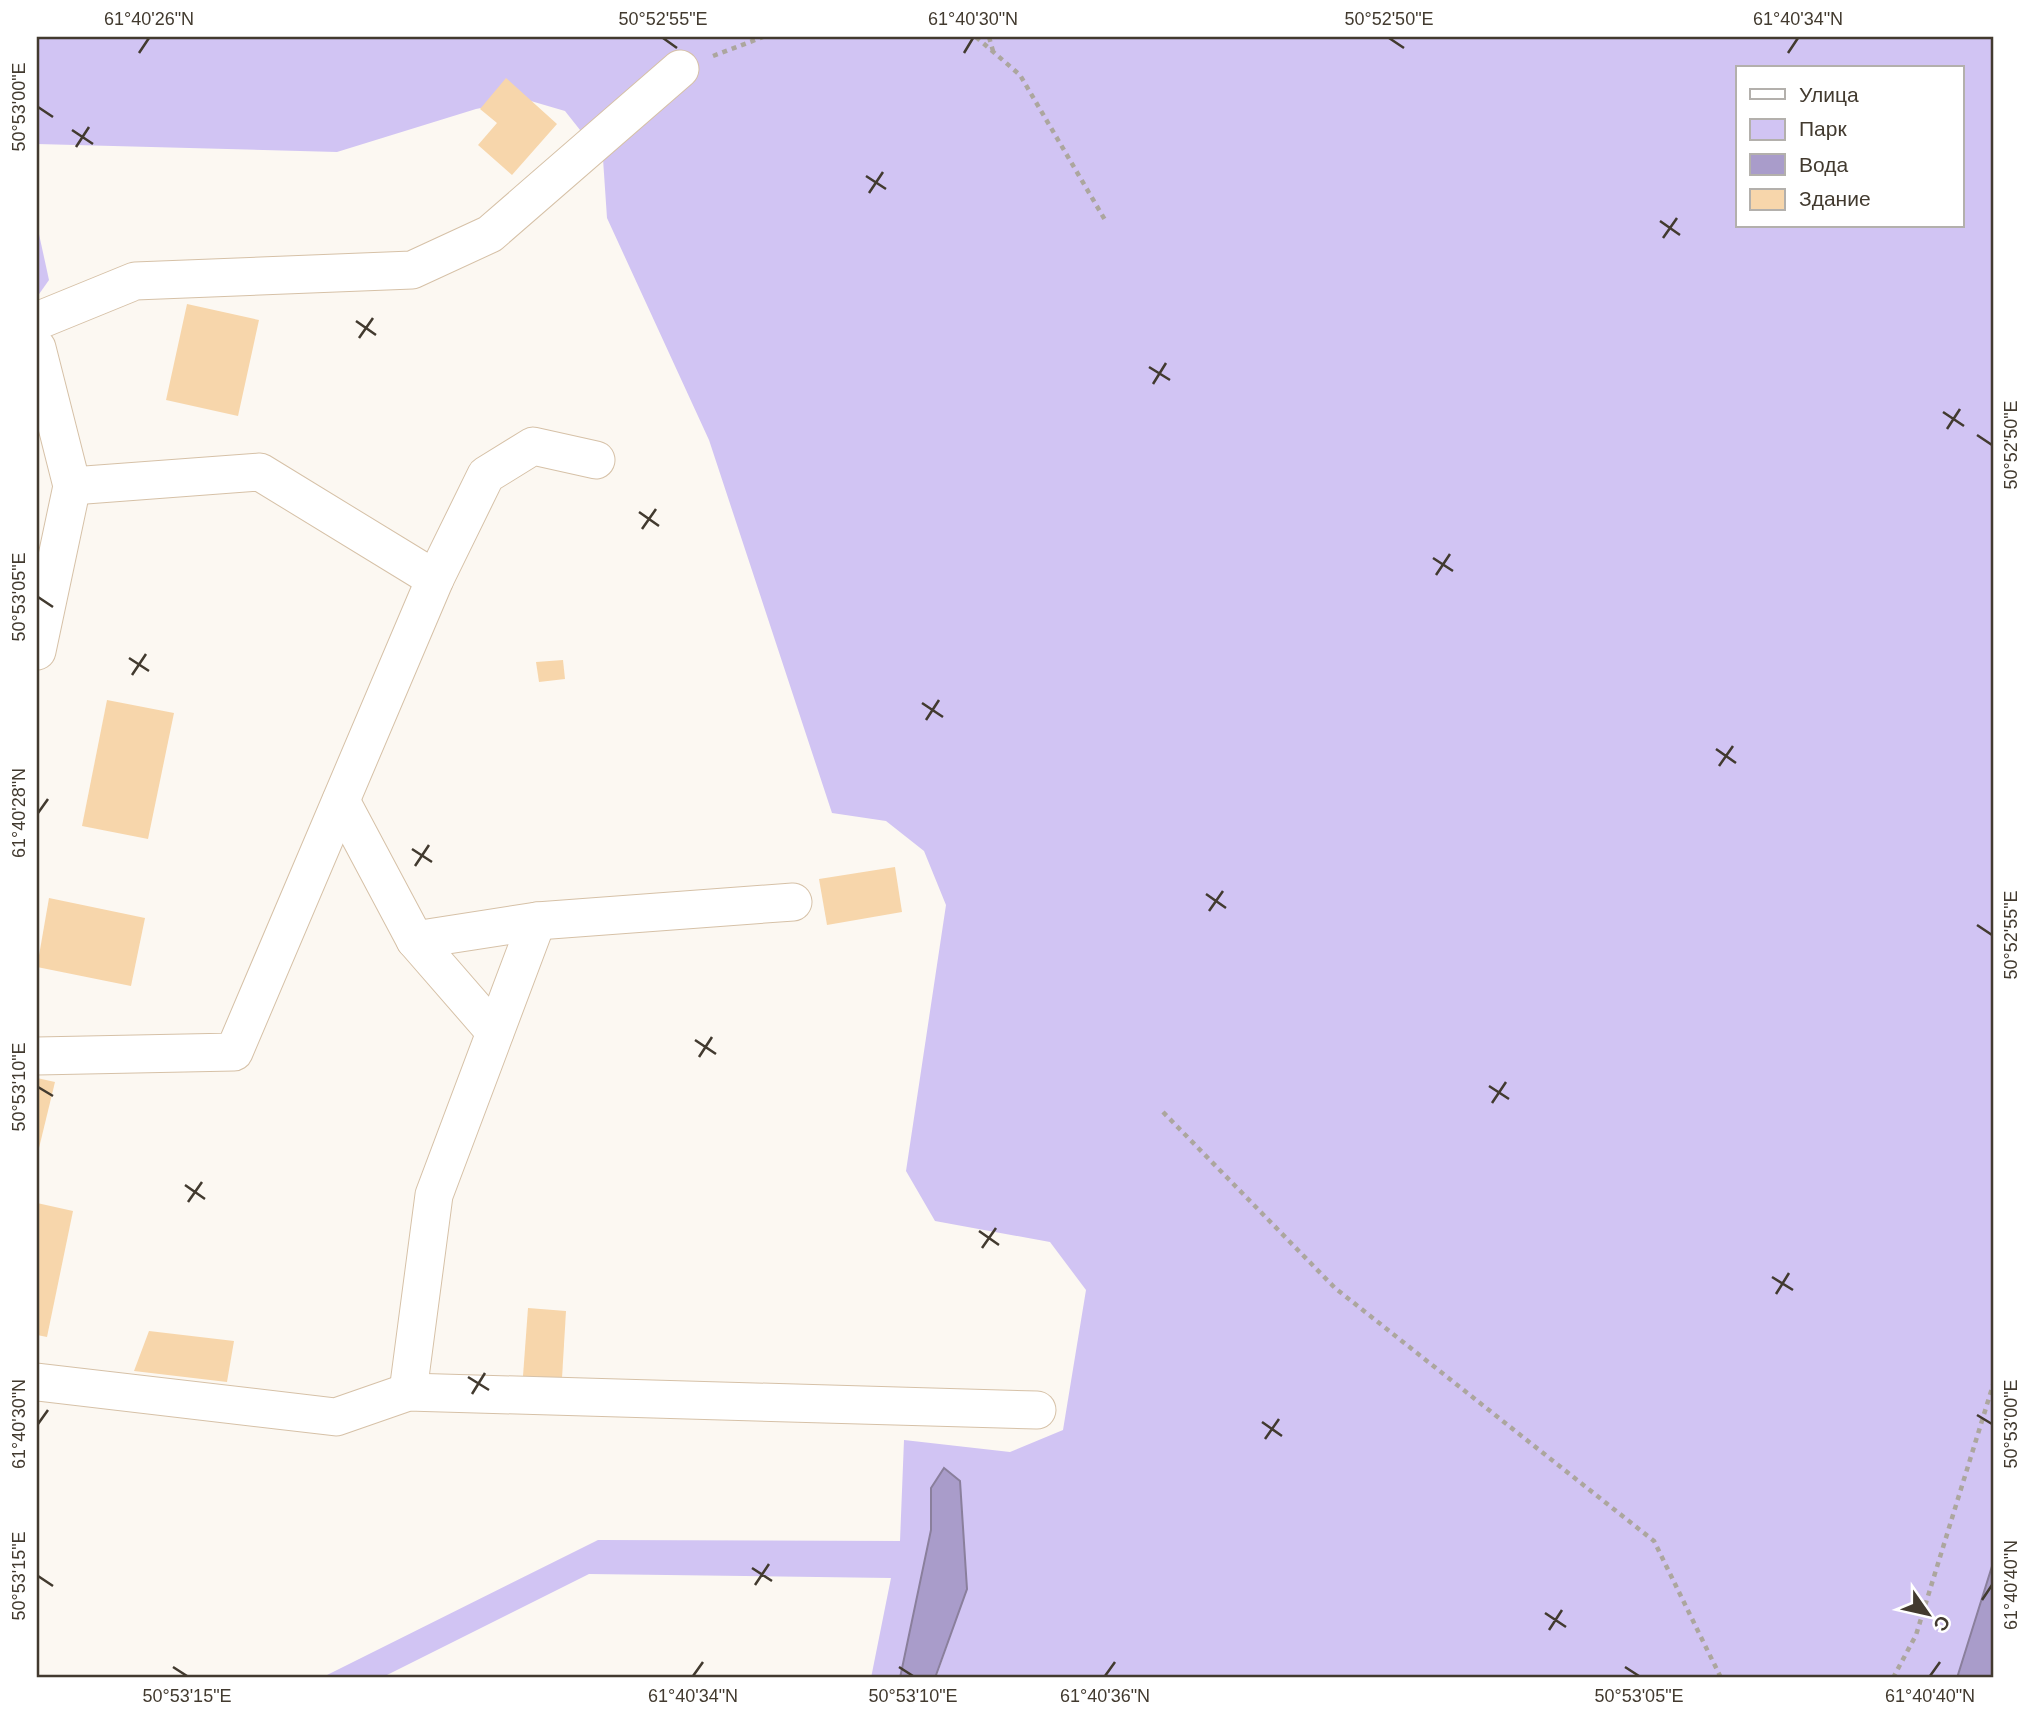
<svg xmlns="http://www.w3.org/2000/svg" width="2030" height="1715" font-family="Arial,sans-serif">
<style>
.green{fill:#d1c4f3;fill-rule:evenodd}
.water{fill:#a99cca;stroke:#8a7f9c;stroke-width:2}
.building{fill:#f7d6ab}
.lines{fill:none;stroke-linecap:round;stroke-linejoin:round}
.minor-casing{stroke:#d6c1a7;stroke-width:39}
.path{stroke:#aca69e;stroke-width:4.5;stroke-dasharray:5 5;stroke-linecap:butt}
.minor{stroke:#fff;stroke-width:37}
.ticks{fill:none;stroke:#423a2f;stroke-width:2.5}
.neatline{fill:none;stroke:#423a2f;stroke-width:2.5}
.ticks-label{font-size:18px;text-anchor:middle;fill:#423a2f}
</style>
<rect width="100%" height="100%" fill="#fcf8f2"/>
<g class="green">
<path d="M37 37H1993V1563L1957 1678H936L967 1589 931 1488V1530L900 1678H871L891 1578 589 1574 381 1678H321L598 1540 900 1541 904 1440 1010 1452 1063 1430 1086 1290 1050 1242 935 1221 906 1171 946 905 924 851 886 821 832 813 709 440 607 218 603 159 565 111 524 99 476 109 337 152 37 144ZM1738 68H1962V226H1738Z"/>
<polygon points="37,225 49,280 37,297"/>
</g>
<g class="water">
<polygon points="944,1468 960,1481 967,1589 935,1678 900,1678 931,1530 931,1488"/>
<polygon points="1993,1563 1993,1678 1957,1678"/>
</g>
<g class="building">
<polygon points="506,78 557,124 512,175 478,145 497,123 480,109"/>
<polygon points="187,304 259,320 238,416 166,400"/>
<polygon points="563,660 565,679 539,682 536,662"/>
<polygon points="107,700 174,713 148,839 82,826"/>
<polygon points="895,867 902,912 827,925 819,879"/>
<polygon points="49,898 145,918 131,986 37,967"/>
<polygon points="37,1078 55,1082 39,1148 37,1148"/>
<polygon points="37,1203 73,1211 47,1337 37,1335"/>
<polygon points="528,1308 566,1311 562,1378 523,1376"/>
<polygon points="149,1331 234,1341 227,1382 134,1371"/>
</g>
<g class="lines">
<g class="minor-casing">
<g id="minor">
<polyline points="37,321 135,281 412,270 490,234 680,69"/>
<polyline points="37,348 72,486 37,651"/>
<polyline points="72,486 260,472 435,579"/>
<polyline points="341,801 415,940 495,1032"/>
<polyline points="415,940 537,921 793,902"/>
<polyline points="37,1056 234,1052 435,579 486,475 533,446 596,460"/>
<polyline points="37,1382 336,1417 408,1392 1037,1410"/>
<polyline points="408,1392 434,1195 537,921"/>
</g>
</g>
<g class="path">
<polyline points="976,37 1020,75 1105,220"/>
<polyline points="989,37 993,51"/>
<polyline points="713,56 763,37"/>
<polyline points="1163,1112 1335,1288 1654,1541 1721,1678"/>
<polyline points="1893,1678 1916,1635 1993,1385"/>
</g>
<use href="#minor" class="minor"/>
</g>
<path class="ticks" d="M663 38 677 48M1389 38 1404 48M139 53 149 38M964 53 973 38M1788 53 1798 38M38 107 53 117M72 130 93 144M76 147 89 127M866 176 886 189M869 193 883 172M1660 221 1680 235M1663 238 1677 218M356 321 376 335M359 338 373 318M1149 367 1170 380M1153 384 1166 363M1943 412 1964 426M1947 429 1960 409M1977 435 1992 445M639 512 659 526M642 529 656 509M1433 558 1453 571M1436 575 1450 554M38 597 53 607M129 658 149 671M132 675 146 654M922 703 943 717M926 720 939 700M1716 749 1736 763M1719 766 1733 746M38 813 48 799M412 849 432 862M415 866 429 845M1206 894 1226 908M1209 911 1223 891M1977 925 1992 935M695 1040 716 1054M699 1057 712 1037M1489 1086 1509 1099M38 1087 53 1096M1492 1103 1506 1082M185 1185 205 1199M188 1202 202 1182M979 1231 999 1245M982 1248 996 1228M1772 1277 1793 1290M1776 1294 1789 1273M468 1377 489 1390M472 1394 485 1373M1977 1415 1992 1424M1262 1422 1282 1436M38 1424 48 1410M1265 1439 1279 1419M752 1568 772 1581M38 1576 53 1586M755 1585 769 1564M1982 1600 1992 1585M1545 1613 1566 1627M1549 1630 1562 1610M173 1667 187 1676M899 1667 913 1676M1625 1667 1639 1676M693 1676 703 1662M1105 1676 1115 1662M1930 1676 1940 1662"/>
<rect width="2030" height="1715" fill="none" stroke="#ffffff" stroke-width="77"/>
<rect x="1736" y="66" width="228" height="161" fill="#ffffff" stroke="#b3b0ac" stroke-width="2"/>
<rect x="1750" y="89" width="35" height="10" fill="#ffffff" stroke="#b3b0ac" stroke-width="2"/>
<text x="1799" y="102" font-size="21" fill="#423a2f">Улица</text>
<rect x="1750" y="119" width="35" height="21" fill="#d1c4f3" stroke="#b3b0ac" stroke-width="2"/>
<text x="1799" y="136" font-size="21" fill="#423a2f">Парк</text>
<rect x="1750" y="154" width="35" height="21" fill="#a99cca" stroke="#b3b0ac" stroke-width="2"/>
<text x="1799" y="172" font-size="21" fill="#423a2f">Вода</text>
<rect x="1750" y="189" width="35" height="21" fill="#f7d6ab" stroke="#b3b0ac" stroke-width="2"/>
<text x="1799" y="206" font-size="21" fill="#423a2f">Здание</text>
<g transform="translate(1928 1614) rotate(124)" stroke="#ffffff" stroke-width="5" paint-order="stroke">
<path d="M0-5L12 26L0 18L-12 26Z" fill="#423a2f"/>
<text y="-10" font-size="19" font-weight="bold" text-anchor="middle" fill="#423a2f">С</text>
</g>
<rect x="38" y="38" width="1954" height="1638" class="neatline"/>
<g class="ticks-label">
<text x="149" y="25">61°40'26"N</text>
<text x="663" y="25">50°52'55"E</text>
<text x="973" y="25">61°40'30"N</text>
<text x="1389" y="25">50°52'50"E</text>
<text x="1798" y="25">61°40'34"N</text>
<text transform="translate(19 107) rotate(-90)" y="6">50°53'00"E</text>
<text transform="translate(2011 445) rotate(-90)" y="6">50°52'50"E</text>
<text transform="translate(19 597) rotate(-90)" y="6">50°53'05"E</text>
<text transform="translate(19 813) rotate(-90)" y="6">61°40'28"N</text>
<text transform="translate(2011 935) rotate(-90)" y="6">50°52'55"E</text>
<text transform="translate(19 1087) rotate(-90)" y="6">50°53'10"E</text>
<text transform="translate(2011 1424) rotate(-90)" y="6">50°53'00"E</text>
<text transform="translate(19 1424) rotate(-90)" y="6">61°40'30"N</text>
<text transform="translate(19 1576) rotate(-90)" y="6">50°53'15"E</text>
<text transform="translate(2011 1585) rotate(-90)" y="6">61°40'40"N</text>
<text x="187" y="1702">50°53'15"E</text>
<text x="693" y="1702">61°40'34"N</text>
<text x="913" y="1702">50°53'10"E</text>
<text x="1105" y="1702">61°40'36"N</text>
<text x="1639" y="1702">50°53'05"E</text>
<text x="1930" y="1702">61°40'40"N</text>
</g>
</svg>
